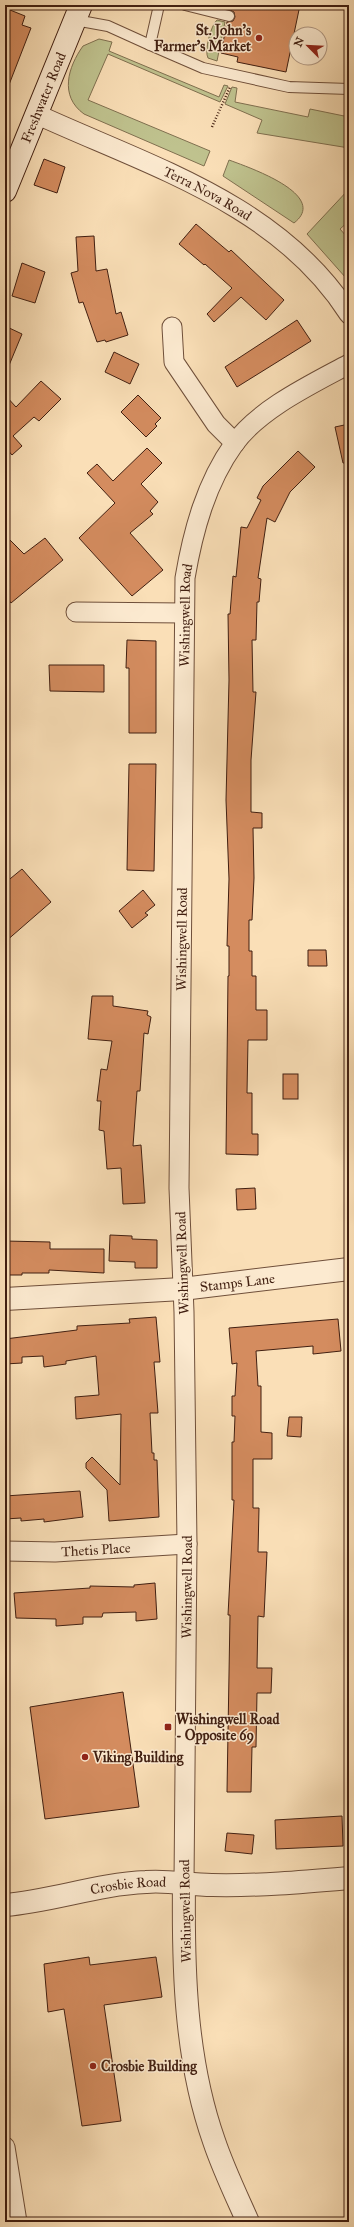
<svg xmlns="http://www.w3.org/2000/svg" width="354" height="2227" font-family="'IM FELL Great Primer',serif">
<style>
.green{fill:#bfc28e;stroke:#807050}
.building{fill:#d48c5f;stroke:#411f11}
.lines{fill:none;stroke-linecap:round;stroke-linejoin:round}
.service-casing{stroke:#6f4f3a;stroke-width:12}
.minor-casing{stroke:#6f4f3a;stroke-width:21}
.tertiary-casing{stroke:#6f4f3a;stroke-width:24}
.secondary-casing{stroke:#411f11;stroke-width:24}
.path{stroke:#411f11;stroke-width:2.5;stroke-dasharray:1 2;stroke-linecap:butt}
.service{stroke:#fcead0;stroke-width:10}
.minor{stroke:#fcead0;stroke-width:19}
.tertiary{stroke:#fcead0;stroke-width:22}
.secondary{stroke:#fcead0;stroke-width:22}
.poi-dot{fill:#8f2418;stroke:#fcead0;stroke-width:1.5}
.labels{text-anchor:middle;stroke-width:3;stroke-linejoin:round;paint-order:stroke}
.poi-label{font-size:14px;font-weight:bold;fill:#411f11;stroke:#fcead0;text-anchor:start}
.street-label{font-size:14px;fill:#411f11;stroke:#fcead0}
</style>
<rect width="100%" height="100%" fill="#fadfb7"/>
<filter id="stains"><feTurbulence type="fractalNoise" baseFrequency=".005" numOctaves="4"/><feColorMatrix values="0 0 0 0 .2 0 0 0 0 .09 0 0 0 0 .02 0 0 0 .5 -.17"/></filter>
<radialGradient id="worn" r=".72"><stop offset=".6" stop-color="#630" stop-opacity="0"/><stop offset="1" stop-color="#630" stop-opacity=".3"/></radialGradient>
<g class="green">
<path d="M217 20 225 22 217 61 208 58C204 51 211 25 217 20Z"/>
<path d="M99 39 112 42 109 51 219 97 224 85 228 86 220 102 108 54 88 100 210 151 204 166 84 114C59 96 68 67 83 46Z"/>
<polygon points="232,87 237,88 235,102 308,117 310,109 349,117 349,148 257,133 262,120 225,104"/>
<path d="M229 160C248 167 330 195 294 223L223 176Z"/>
<polygon points="349,189 349,221 340,229 347,237 345,239 349,244 349,275 346,278 307,234"/>
</g>
<g class="building">
<polygon points="231,5 300,5 286,72 237,62 238,57 221,53 227,22 233,21 235,17 234,12 230,10"/>
<polygon points="5,8 25,16 22,25 31,28 5,95"/>
<polygon points="44,159 65,167 57,193 34,185"/>
<polygon points="196,224 229,252 231,250 284,300 266,320 241,297 214,322 207,314 232,288 205,264 204,265 179,244"/>
<polygon points="94,236 96,271 107,269 116,314 121,312 128,335 106,342 105,340 97,342 83,302 79,303 71,273 78,271 76,237"/>
<polygon points="22,263 45,272 35,303 12,296"/>
<polygon points="297,320 311,341 237,387 225,367"/>
<polygon points="5,326 22,334 5,375"/>
<polygon points="114,352 139,364 130,384 105,372"/>
<polygon points="41,381 61,399 39,421 34,417 13,436 22,446 12,455 5,447 5,395 16,407"/>
<polygon points="138,395 161,418 155,424 157,426 146,437 121,412"/>
<polygon points="349,424 349,463 343,463 335,427"/>
<polygon points="147,448 162,463 141,484 158,502 150,511 153,514 130,533 163,570 132,596 79,538 115,503 87,473 97,464 113,481"/>
<polygon points="298,451 315,467 290,492 275,522 267,518 258,578 261,579 259,602 257,602 256,640 252,640 253,692 256,692 251,760 251,812 262,813 262,828 253,828 254,878 252,920 249,920 249,951 252,951 252,976 256,976 256,1010 267,1010 267,1040 248,1040 247,1093 252,1093 252,1134 258,1134 258,1155 226,1154 228,976 229,976 229,946 227,946 229,879 226,800 229,680 228,614 230,614 233,576 236,577 241,527 247,528 261,500 257,498 263,486"/>
<polygon points="5,535 24,554 45,538 63,560 11,603 5,595"/>
<polygon points="127,640 156,641 156,733 129,733 129,668 126,668"/>
<polygon points="49,665 104,665 104,692 50,691"/>
<polygon points="129,764 156,764 154,871 127,870"/>
<polygon points="22,869 51,902 5,942 5,883"/>
<polygon points="143,890 155,905 145,913 148,915 132,928 119,911"/>
<polygon points="308,950 326,950 327,966 308,966"/>
<polygon points="92,996 113,996 113,1006 148,1011 147,1015 151,1017 148,1034 144,1033 140,1091 137,1091 133,1146 141,1145 145,1203 123,1204 121,1168 107,1169 104,1131 99,1130 101,1101 97,1101 101,1069 107,1070 112,1041 88,1039"/>
<rect x="283" y="1074" width="15" height="25"/>
<polygon points="255,1188 256,1209 237,1210 236,1189"/>
<polygon points="110,1235 132,1236 132,1239 157,1240 157,1268 135,1268 135,1262 109,1261"/>
<polygon points="5,1241 50,1242 50,1249 104,1249 104,1273 49,1270 49,1273 22,1273 22,1275 5,1275"/>
<polygon points="156,1317 160,1362 154,1362 158,1413 150,1413 152,1453 154,1453 154,1460 157,1460 159,1517 109,1521 107,1490 86,1468 86,1463 92,1457 120,1485 121,1414 76,1419 75,1397 99,1395 96,1356 66,1361 66,1364 44,1367 43,1356 22,1357 22,1363 5,1364 5,1339 77,1330 77,1326 130,1323 129,1319"/>
<polygon points="338,1319 341,1351 313,1354 313,1346 256,1351 258,1386 261,1386 261,1432 272,1433 272,1459 253,1459 253,1508 259,1508 258,1552 267,1552 264,1617 258,1616 257,1668 272,1668 271,1693 257,1693 256,1747 252,1747 251,1792 227,1792 230,1615 228,1615 234,1500 232,1500 232,1442 234,1442 235,1416 232,1416 232,1396 235,1396 237,1363 232,1364 229,1328"/>
<polygon points="289,1417 302,1417 301,1437 287,1436"/>
<polygon points="80,1491 83,1517 44,1522 44,1519 21,1521 21,1518 5,1519 5,1496"/>
<polygon points="155,1583 157,1619 136,1621 136,1612 103,1613 102,1617 83,1617 83,1624 56,1626 56,1619 16,1618 14,1593 90,1588 90,1586 134,1587 134,1585"/>
<polygon points="123,1692 139,1807 45,1819 30,1707"/>
<polygon points="342,1816 343,1846 276,1849 275,1820"/>
<polygon points="227,1833 254,1835 252,1854 225,1851"/>
<polygon points="89,1957 90,1965 156,1957 162,1997 104,2005 121,2121 82,2126 64,2009 48,2012 44,1964"/>
</g>
<g class="lines">
<g class="service-casing">
<g id="service">
<polyline points="159,5 150,45 203,68 289,87 349,89"/>
<polyline points="185,5 229,16"/>
<polyline points="75,20 108,26 150,45"/>
</g>
</g>
<g class="minor-casing">
<g id="minor">
<path id="s1" d="M36 114C149 166 279 204 349 314"/>
<polyline points="172,327 174,362 216,424 235,443"/>
<polyline points="76,612 184,613"/>
<path id="s2" d="M5 1551 55 1552 187 1544"/>
<path id="s3" d="M184 1883 187 1544 184 1312 179 1188 185 578C193 531 206 483 234 444 259 409 312 384 349 364"/>
<polyline points="5,2147 17,2222"/>
</g>
</g>
<g class="tertiary-casing">
<g id="tertiary">
<path id="s4" d="M5 1299 182 1289 349 1269"/>
<path d="M184 1883C183 1969 185 2059 214 2141 223 2168 236 2195 248 2222"/>
<path id="s5" d="M5 1905C52 1901 98 1884 146 1882 168 1880 190 1885 212 1885 258 1886 303 1882 349 1878"/>
</g>
</g>
<g class="secondary-casing">
<g id="secondary">
<path id="s6" d="M5 191 81 5"/>
</g>
</g>
<g class="path">
<polyline points="212,127 230,87"/>
<polyline points="349,239 349,242"/>
</g>
<use href="#service" class="service"/>
<use href="#minor" class="minor"/>
<use href="#tertiary" class="tertiary"/>
<use href="#secondary" class="secondary"/>
</g>
<g class="poi-dot">
<circle cx="259" cy="38" r="4"/>
<rect x="164" y="1723" width="8" height="8" rx="2"/>
<circle cx="85" cy="1757" r="4"/>
<circle cx="93" cy="2066" r="4"/>
</g>
<g class="labels">
<g class="poi-label">
<text x="251" y="35" text-anchor="end">St. John's<tspan x="251" dy="16">Farmer's Market</tspan></text>
<text x="176" y="1724">Wishingwell Road<tspan x="176" dy="16">- Opposite 69</tspan></text>
<text x="93" y="1762">Viking Building</text>
<text x="101" y="2071">Crosbie Building</text>
</g>
<g class="street-label">
<text dy="5" stroke="none"><textPath href="#s6" startOffset="101">Freshwater Road</textPath></text>
<text dy="5" stroke="none"><textPath href="#s1" startOffset="189">Terra Nova Road</textPath></text>
<text dy="5" stroke="none"><textPath href="#s3" startOffset="1268">Wishingwell Road</textPath></text>
<text dy="5" stroke="none"><textPath href="#s3" startOffset="944">Wishingwell Road</textPath></text>
<text transform="translate(182 1263) rotate(-92)" y="5">Wishingwell Road</text>
<text dy="5" stroke="none"><textPath href="#s4" startOffset="233">Stamps Lane</textPath></text>
<text dy="5" stroke="none"><textPath href="#s2" startOffset="91">Thetis Place</textPath></text>
<text dy="5" stroke="none"><textPath href="#s3" startOffset="296">Wishingwell Road</textPath></text>
<text dy="5" stroke="none"><textPath href="#s5" startOffset="125">Crosbie Road</textPath></text>
<text transform="translate(185 1911) rotate(-91)" y="5">Wishingwell Road</text>
</g>
</g>
<rect width="354" height="2227" fill="none" stroke="#fadfb7" stroke-width="20"/>
<rect x="6" y="6" width="342" height="2215" fill="none" stroke="#411f11" stroke-width="2"/>
<rect x="10" y="10" width="334" height="2207" fill="none" stroke="#411f11"/>
<g transform="translate(308 46) rotate(294)"><circle r="19" fill="#fcead0" stroke="#b19984"/>
<path d="M0-3L7 15L0 10L-7 15Z" fill="#8f2418"/>
<text y="-6" font-size="11" font-weight="bold" text-anchor="middle" fill="#411f11">N</text>
</g>
<rect width="100%" height="100%" filter="url(#stains)"/>
<rect width="100%" height="100%" fill="url(#worn)"/>
</svg>
